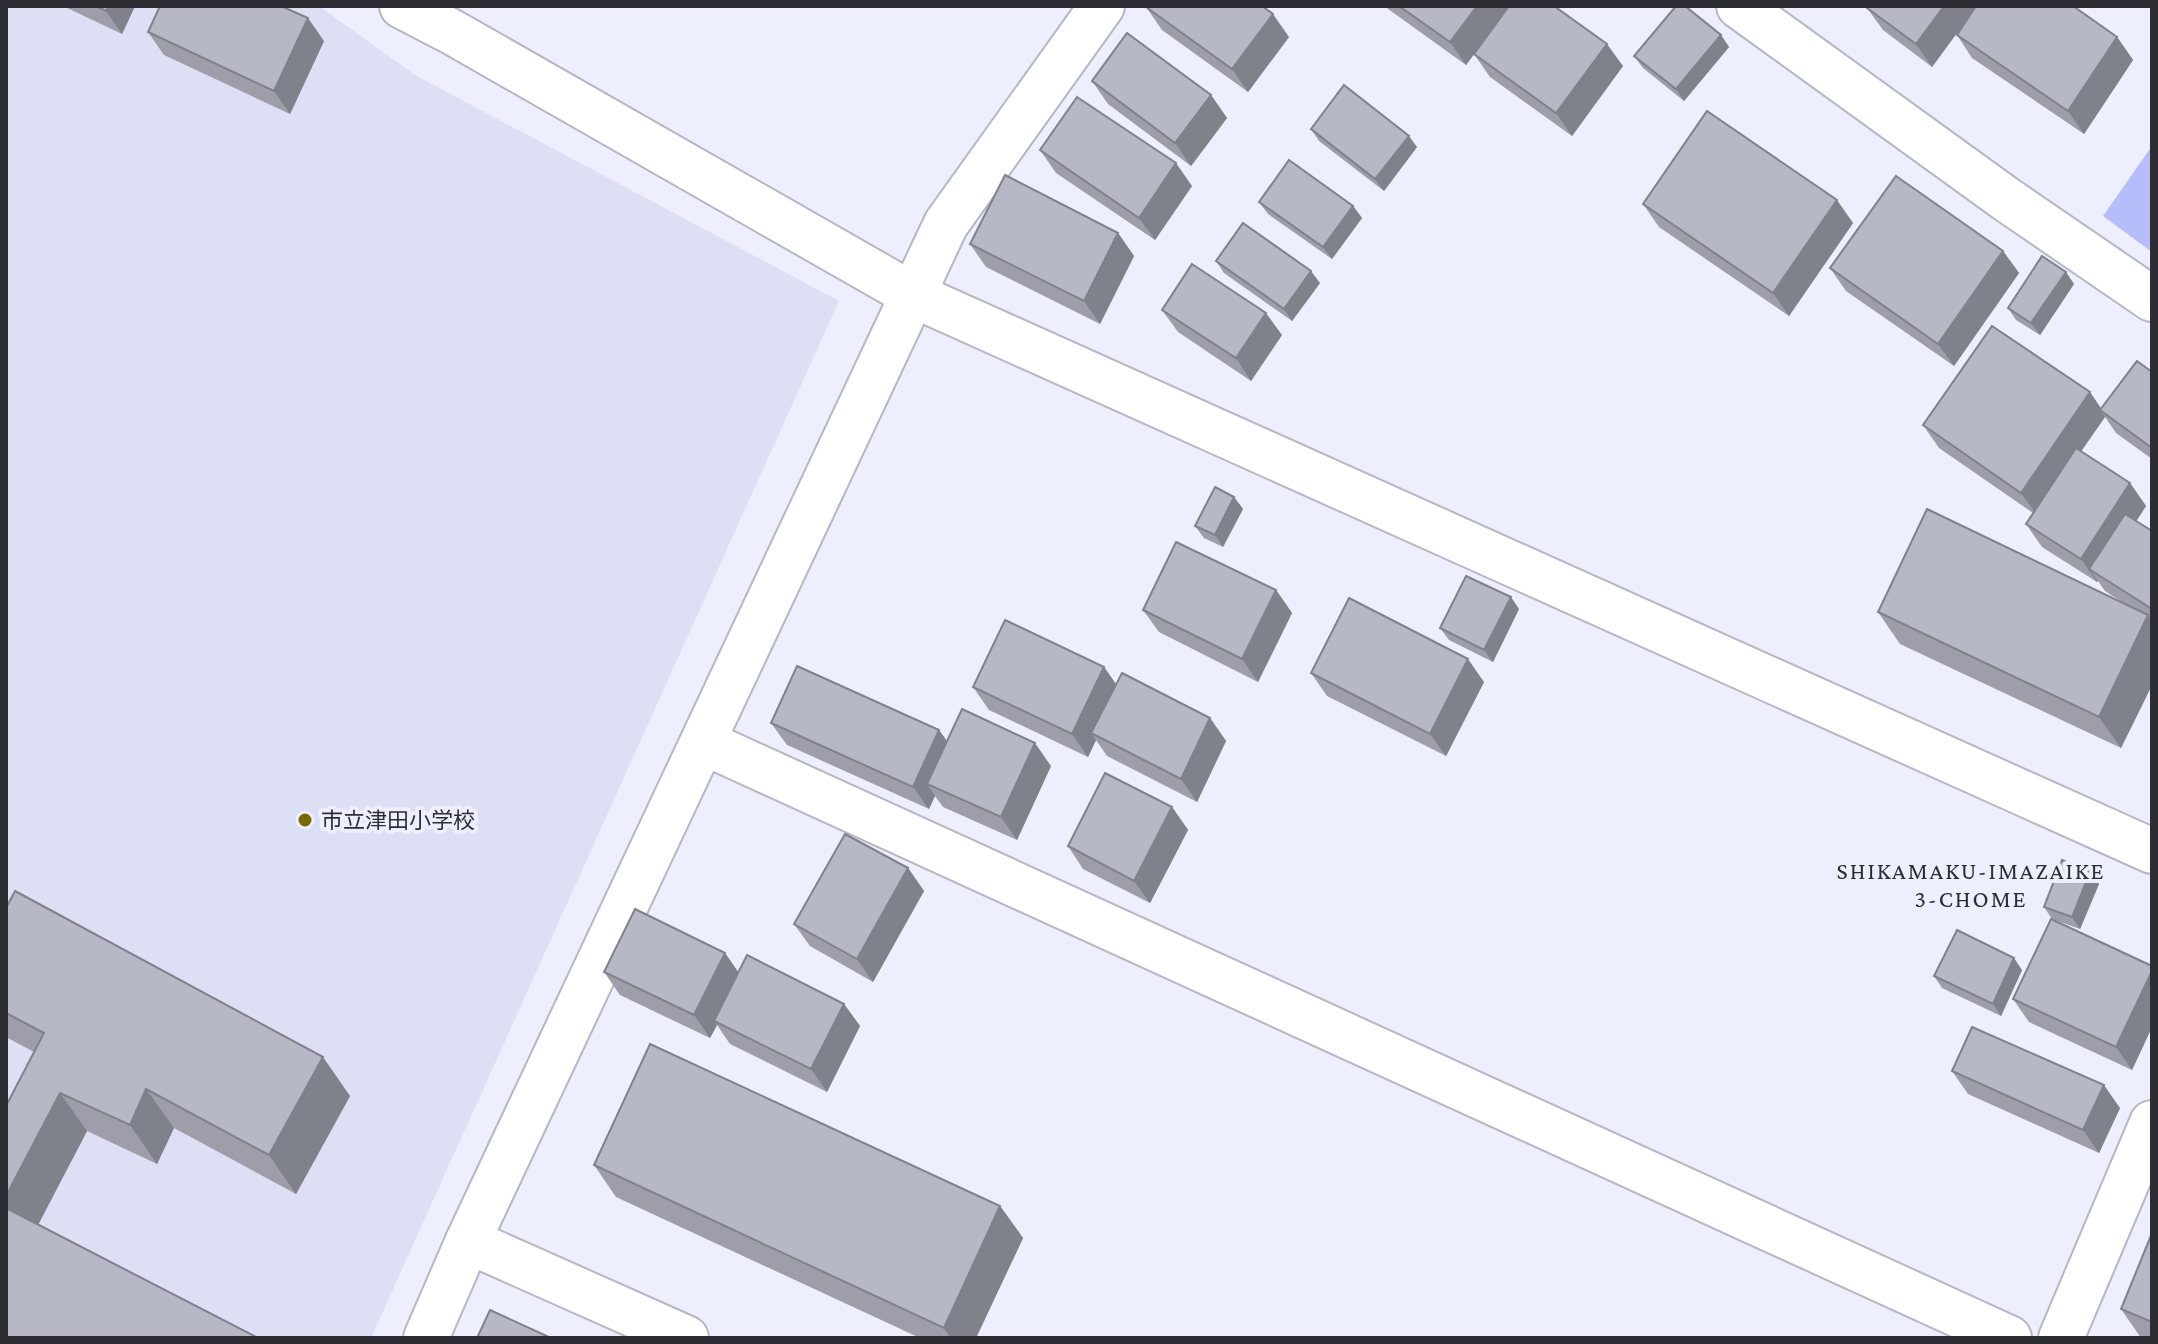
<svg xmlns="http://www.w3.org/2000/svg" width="2158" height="1344" font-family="'Crimson Pro','Noto Sans JP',serif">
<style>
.built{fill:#dde0f5}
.green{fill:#b5bdfb}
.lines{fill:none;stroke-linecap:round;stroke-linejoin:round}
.minor-casing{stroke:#b4b7c4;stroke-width:48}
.minor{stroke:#fff;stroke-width:44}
.wall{fill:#9d9eaa}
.shaded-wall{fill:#7f818b}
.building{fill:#b6b8c6;stroke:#7f818b;stroke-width:2}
.poi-dot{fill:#7a6a02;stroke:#edeffe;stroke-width:3}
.labels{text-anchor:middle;stroke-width:8;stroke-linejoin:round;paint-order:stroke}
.poi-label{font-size:22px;fill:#2d2e33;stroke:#edeffe;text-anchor:start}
.neighbourhood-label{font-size:24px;letter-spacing:2px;fill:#2d2e33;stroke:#edeffe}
</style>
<rect width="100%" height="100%" fill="#edeffe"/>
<polygon class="built" points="6,6 319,6 415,75 839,301 371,1338 6,1338"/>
<polygon class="green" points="2152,146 2152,252 2103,216"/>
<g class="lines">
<g class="minor-casing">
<g id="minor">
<polyline points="402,6 452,32 911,294 2152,851"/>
<polyline points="1739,6 2006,199 2152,299"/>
<polyline points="703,742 2009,1338"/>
<polyline points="468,1241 686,1338"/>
<polyline points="426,1338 468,1241 946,224 1102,6"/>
<polyline points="2061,1338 2152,1123"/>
</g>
</g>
<use href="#minor" class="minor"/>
</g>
<g class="wall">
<polygon points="63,6 135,6 122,34"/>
<polygon points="1384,6 1554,6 1623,66 1572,136 1490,77 1474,54 1466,65"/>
<polygon points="1868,6 2073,6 2117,37 2133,60 2084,134 1972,58 1957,35 1974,9 1932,67 1883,30 1867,8"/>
<polygon points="1146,7 1289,37 1248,92 1162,30"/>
<polygon points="148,32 324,41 290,114 164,55"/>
<polygon points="1721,35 1729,47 1684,101 1643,68 1634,56"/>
<polygon points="1092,81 1211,95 1227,118 1191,166 1108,104"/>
<polygon points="1311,129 1417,147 1384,191 1319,141"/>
<polygon points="1040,150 1192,186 1155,240 1056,173"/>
<polygon points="1259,202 1353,206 1362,218 1332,259 1268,214"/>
<polygon points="1643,204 1853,223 1789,316 1659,227"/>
<polygon points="1118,233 1134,256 1100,324 986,267 970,244"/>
<polygon points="2003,251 2019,273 1954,366 1846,291 1830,268"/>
<polygon points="1216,261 1320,283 1292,321 1224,273"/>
<polygon points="2074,284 2040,335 2016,320 2008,308"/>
<polygon points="1162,310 1282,335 1251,381 1178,332"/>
<polygon points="2152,372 2152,459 2116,433 2105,417 2081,451 2130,483 2146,506 2136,521 2152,531 2152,685 2121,748 1900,644 1878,612 2125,604 2105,591 2098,581 2097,582 2042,547 2026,524 2033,513 1939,448 1923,425 2101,409"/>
<polygon points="1234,497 1243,509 1223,547 1204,538 1195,526"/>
<polygon points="1276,590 1292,613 1258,682 1159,632 1143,610"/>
<polygon points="1519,609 1493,662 1449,640 1440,628"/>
<polygon points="1104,667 1116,684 1210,718 1226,741 1197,802 1107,756 1096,740 1088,757 989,710 973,687"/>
<polygon points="1311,673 1484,682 1446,756 1327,696"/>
<polygon points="771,723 939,730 947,741 1051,766 1017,840 943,807 935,796 929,809 787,745"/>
<polygon points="1172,807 1188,830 1150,903 1083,869 1068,846"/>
<polygon points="908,868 924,891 873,982 810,946 794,924"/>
<polygon points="2090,872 2099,884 2080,929 2052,919 2044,907"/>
<polygon points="6,908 350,1096 296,1194 174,1128 157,1164 87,1131 38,1225 6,1338 34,1052 6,1037"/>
<polygon points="725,953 738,972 844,1004 860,1026 827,1092 730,1044 717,1025 710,1038 620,995 604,972"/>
<polygon points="2152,966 2152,1027 2132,1070 2029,1022 2013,999"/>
<polygon points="2022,970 2001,1016 1942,988 1934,976"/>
<polygon points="1952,1071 2120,1108 2099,1153 1968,1094"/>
<polygon points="594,1165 1000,1206 1023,1238 976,1338 920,1338 616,1197"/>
<polygon points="2152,1233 2152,1338 2141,1338 2121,1309"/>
</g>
<g class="shaded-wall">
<polygon points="109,6 135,6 122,34 106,11"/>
<polygon points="1477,6 1510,6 1466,65 1450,42"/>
<polygon points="1944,6 1977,6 1932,67 1916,44"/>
<polygon points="1273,14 1289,37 1248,92 1232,69"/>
<polygon points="308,18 324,41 290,114 274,91"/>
<polygon points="1721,35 1729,47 1684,101 1676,89"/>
<polygon points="2117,37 2133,60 2084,134 2068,111"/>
<polygon points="1607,44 1623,66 1572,136 1556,113"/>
<polygon points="1211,95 1227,118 1191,166 1175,143"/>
<polygon points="1409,136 1417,147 1384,191 1375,179"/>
<polygon points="1176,163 1192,186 1155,240 1139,218"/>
<polygon points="1837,200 1853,223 1789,316 1773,293"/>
<polygon points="1353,206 1362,218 1332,259 1323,247"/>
<polygon points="1118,233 1134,256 1100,324 1084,301"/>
<polygon points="2003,251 2019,273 1954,366 1938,344"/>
<polygon points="1311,271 1320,283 1292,321 1284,309"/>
<polygon points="2066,272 2074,284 2040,335 2031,323"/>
<polygon points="1266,313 1282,335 1251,381 1236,358"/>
<polygon points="2090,392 2105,414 2100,410 2105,417 2037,515 2021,493"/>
<polygon points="2130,483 2146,506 2101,576 2089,569 2098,581 2097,582 2081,559"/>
<polygon points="1234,497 1243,509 1223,547 1215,535"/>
<polygon points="1276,590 1292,613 1258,682 1242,659"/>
<polygon points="1511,597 1519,609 1493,662 1484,650"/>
<polygon points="2148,615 2152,621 2152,685 2121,748 2099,717"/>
<polygon points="1468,659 1484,682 1446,756 1430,734"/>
<polygon points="1104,667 1120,690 1091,733 1096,740 1088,757 1072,734"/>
<polygon points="1210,718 1226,741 1197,802 1181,779"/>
<polygon points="939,730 955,753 927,784 935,796 929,809 913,787"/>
<polygon points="1035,743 1051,766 1017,840 1001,817"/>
<polygon points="1172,807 1188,830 1150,903 1134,881"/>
<polygon points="908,868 924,891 873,982 857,959"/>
<polygon points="2090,872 2099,884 2080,929 2072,917"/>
<polygon points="725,953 741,976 714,1021 717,1025 710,1038 694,1015"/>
<polygon points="2014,958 2022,970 2001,1016 1993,1004"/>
<polygon points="2152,971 2152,1027 2132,1070 2116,1047"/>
<polygon points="844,1004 860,1026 827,1092 811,1069"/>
<polygon points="323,1057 350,1096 296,1194 269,1155"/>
<polygon points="2104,1085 2120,1108 2099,1153 2083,1130"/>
<polygon points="146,1089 174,1128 157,1164 130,1125"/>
<polygon points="60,1093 87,1131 28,1244 6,1213 6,1196"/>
<polygon points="1000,1206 1023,1238 976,1338 951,1338 944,1328"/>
</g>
<g class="building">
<polygon points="96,6 109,6 106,11"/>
<polygon points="160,6 281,6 308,18 274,91 148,32"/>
<polygon points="1147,6 1262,6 1273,14 1232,69 1146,7"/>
<polygon points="1399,6 1477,6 1450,42"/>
<polygon points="1509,6 1554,6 1607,44 1556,113 1474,54"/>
<polygon points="1676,6 1685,6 1721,35 1676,89 1634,56"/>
<polygon points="1868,6 1944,6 1916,44 1867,8"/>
<polygon points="1976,6 2073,6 2117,37 2068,111 1957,35"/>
<polygon points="1127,33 1211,95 1175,143 1092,81"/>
<polygon points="1344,85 1409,136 1375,179 1311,129"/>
<polygon points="1077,97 1176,163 1139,218 1040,150"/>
<polygon points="1707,111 1837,200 1773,293 1643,204"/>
<polygon points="1289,160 1353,206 1323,247 1259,202"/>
<polygon points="1005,175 1118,233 1084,301 970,244"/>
<polygon points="1896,176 2003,251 1938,344 1830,268"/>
<polygon points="1243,223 1311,271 1284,309 1216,261"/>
<polygon points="2042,256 2066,272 2031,323 2008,308"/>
<polygon points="1192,264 1266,313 1236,358 1162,310"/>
<polygon points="1992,326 2090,392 2021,493 1923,425"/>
<polygon points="2137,361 2152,372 2152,448 2100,410"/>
<polygon points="2076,448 2130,483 2081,559 2026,524"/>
<polygon points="1215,487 1234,497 1215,535 1195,526"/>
<polygon points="1927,509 2148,615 2099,717 1878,612"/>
<polygon points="2125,514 2152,531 2152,609 2089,569"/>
<polygon points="1176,542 1276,590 1242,659 1143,610"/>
<polygon points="1466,576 1511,597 1484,650 1440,628"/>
<polygon points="1349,598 1468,659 1430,734 1311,673"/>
<polygon points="1005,620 1104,667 1072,734 973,687"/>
<polygon points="797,666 939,730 913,787 771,723"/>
<polygon points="1122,673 1210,718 1181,779 1091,733"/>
<polygon points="962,709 1035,743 1001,817 927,784"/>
<polygon points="1105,773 1172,807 1134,881 1068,846"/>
<polygon points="845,834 908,868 857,959 794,924"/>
<polygon points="2062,860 2090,872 2072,917 2044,907"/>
<polygon points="15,891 323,1057 269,1155 146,1089 130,1125 60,1093 6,1196 6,1106 44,1033 6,1013 6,908"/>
<polygon points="635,909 725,953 694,1015 604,972"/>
<polygon points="2051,919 2152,966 2152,971 2116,1047 2013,999"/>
<polygon points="1957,930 2014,958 1993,1004 1934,976"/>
<polygon points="747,955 844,1004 811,1069 714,1021"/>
<polygon points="1972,1027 2104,1085 2083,1130 1952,1071"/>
<polygon points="650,1044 1000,1206 944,1328 594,1165"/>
<polygon points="6,1208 258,1338 6,1338"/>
<polygon points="2152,1233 2152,1322 2121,1309"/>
<polygon points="490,1310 551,1338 477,1338"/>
</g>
<circle class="poi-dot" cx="305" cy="820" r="8"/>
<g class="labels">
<g class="poi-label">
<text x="321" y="828">市立津田小学校</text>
</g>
<g class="neighbourhood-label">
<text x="1971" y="879">SHIKAMAKU-IMAZAIKE<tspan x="1971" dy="28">3-CHOME</tspan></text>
</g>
</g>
<rect width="2158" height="1344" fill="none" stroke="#2d2e33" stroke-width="16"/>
</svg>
